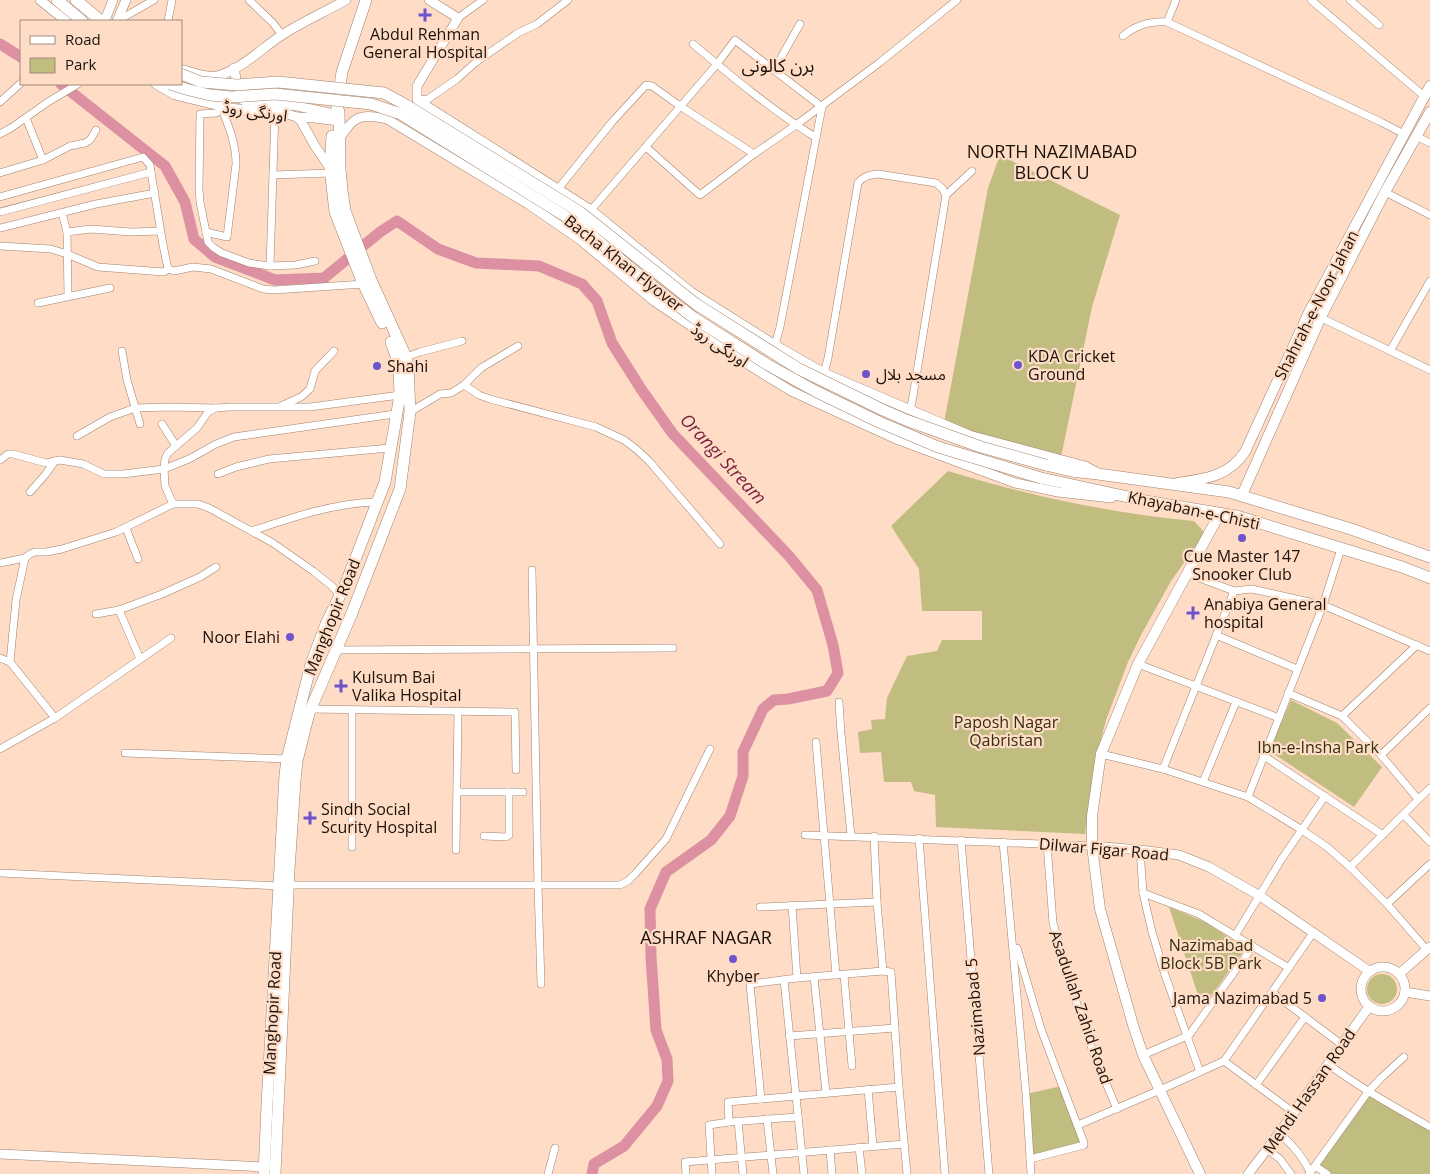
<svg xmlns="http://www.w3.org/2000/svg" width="1430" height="1174" font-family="'Open Sans','Noto Sans Arabic',sans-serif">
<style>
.green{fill:#c1bc80}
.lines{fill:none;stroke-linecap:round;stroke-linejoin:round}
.river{stroke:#dc90a2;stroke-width:11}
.minor-casing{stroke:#a1826e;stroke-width:8}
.tertiary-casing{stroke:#a1826e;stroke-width:10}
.secondary-casing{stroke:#a1826e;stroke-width:11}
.primary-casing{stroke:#a1826e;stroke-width:12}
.minor{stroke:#fff;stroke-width:7}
.tertiary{stroke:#fff;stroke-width:9}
.secondary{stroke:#fff;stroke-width:10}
.primary{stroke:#fff;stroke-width:11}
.primary-bridge-casing{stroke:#a1826e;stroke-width:12;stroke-linecap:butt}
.primary-bridge{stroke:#fff;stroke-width:11}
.poi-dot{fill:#6d54cd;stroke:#fedcc6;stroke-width:2}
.labels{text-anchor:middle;stroke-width:4.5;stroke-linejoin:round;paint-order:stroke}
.poi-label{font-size:16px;fill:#1d120a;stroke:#fedcc6;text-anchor:start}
.street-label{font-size:16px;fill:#1d120a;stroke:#fedcc6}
.park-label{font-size:16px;fill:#33300f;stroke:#fedcc6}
.neighbourhood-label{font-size:18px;fill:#1d120a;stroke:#fedcc6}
.water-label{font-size:18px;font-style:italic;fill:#781f3e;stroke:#fedcc6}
</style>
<rect width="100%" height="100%" fill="#fedcc6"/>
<g class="green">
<polygon points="1000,155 1120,215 1092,307 1060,462 944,423 988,188"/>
<path d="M948 471C1030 496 1110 513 1194 521L1204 532 1198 543 1171 581 1141 635 1128 662 1106 720 1093 771 1085 834 936 827 935 795 914 791 911 782H884L881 752 860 753 858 732 872 729 871 720 885 719 887 698 907 656 937 651 942 640H982V611H922L919 569 891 526Z"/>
<polygon points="1291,700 1337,723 1382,767 1354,807 1271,752 1270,749"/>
<polygon points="1169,907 1205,922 1243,947 1245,949 1205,1004 1201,1004"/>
<circle cx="1382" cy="989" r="15"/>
<polygon points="1062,1086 1084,1145 1030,1159 1026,1094"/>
<polygon points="1368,1092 1430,1127 1430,1174 1327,1174 1315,1166"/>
</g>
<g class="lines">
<g class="river">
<polyline points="0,44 21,57"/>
<polyline points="61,84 165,166 185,202 194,239 215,257 275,280 324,278 380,232 397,221 438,249 476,263 539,266 582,284 597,301 612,343 641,389 673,434 789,556 817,590 833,645 838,673 827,691 788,699 774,700 763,709 743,752 743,776 730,816 711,840 666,872 650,909 651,957 656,1030 667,1059 668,1081 657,1106 624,1146 594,1164 592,1174"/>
</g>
<g class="minor-casing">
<g id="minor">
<polyline points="249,0 273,23 282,35"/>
<polyline points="1311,0 1424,96"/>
<polyline points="1350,0 1379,25"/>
<polyline points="120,16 124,17 154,0"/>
<polyline points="458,18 483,0"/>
<polyline points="168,21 172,0"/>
<polyline points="1167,22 1176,0"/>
<path d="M1123 36C1136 25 1150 21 1167 22L1381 122 1404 134"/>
<path d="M693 44C732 77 772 110 815 137"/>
<polyline points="774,70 800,24"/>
<polyline points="417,100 428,99 457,79 476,62 518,33 537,24 568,0"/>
<polyline points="0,102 21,83"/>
<polyline points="225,108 216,113 200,114 199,189 200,202 208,242 214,248 222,253 249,263 270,266 296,265 315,261"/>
<polyline points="26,118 43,160"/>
<polyline points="0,134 11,128 48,102 78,84"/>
<polyline points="1416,136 1430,143"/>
<polyline points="646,147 700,195 754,154 796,125 879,63 957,0"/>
<polyline points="0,173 43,160 70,146 85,143 90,140 96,130"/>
<polyline points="273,175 331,173"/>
<polyline points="558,189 612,122 646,85 652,86 680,106 754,154"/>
<polyline points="1385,192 1430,215"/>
<polyline points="946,195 972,171"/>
<polyline points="0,197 143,157 150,165 151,172 163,245 168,269 174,271 193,267 211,269 263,289 274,290 364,284"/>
<polyline points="591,210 717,64 735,40 822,107"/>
<polyline points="0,212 151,172"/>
<polyline points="62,213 67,232 68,296"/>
<polyline points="0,228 96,204 155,193"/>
<polyline points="67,232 91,229 131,232 160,231"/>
<path d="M206 232 227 237 236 164C236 144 229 127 222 109"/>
<polyline points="0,246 51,249 67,254 98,267 164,272 168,269"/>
<polyline points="270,266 275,112"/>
<polyline points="38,303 110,288"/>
<polyline points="1309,312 1430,370"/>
<polyline points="775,345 780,327 822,107"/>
<polyline points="122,351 127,380 140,424"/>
<polyline points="1390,351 1430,281"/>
<polyline points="406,357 420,352 462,341"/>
<path d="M824 373 828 358 858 183C863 176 870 175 878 174L936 183 942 188 946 195 912 402 910 409"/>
<polyline points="464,385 479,395 490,399 596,427 624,440 636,449 649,461 720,544"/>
<polyline points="281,406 301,397 310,389 315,371 334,351"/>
<polyline points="410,412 440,394 451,393 456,390 464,385 481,368 518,346"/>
<polyline points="162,424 176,446"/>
<polyline points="77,436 110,417 135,408 168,407 216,408"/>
<polyline points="0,460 8,454 13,454 46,463 60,460 83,464 104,474 123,474 164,469 189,459 216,444 234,437 395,414"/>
<polyline points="218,474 236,467 269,459 390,448"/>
<polyline points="30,492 45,475 55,461"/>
<polyline points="173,504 165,486 164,469 165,459 168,453 197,428 208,412 216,408 230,407 310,407 400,395"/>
<polyline points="126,528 138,559"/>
<path d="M252 531C293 517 334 503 377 502"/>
<polyline points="0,563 25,558"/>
<polyline points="532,570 538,886 541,984"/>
<polyline points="1186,573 1234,591 1252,589 1323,605 1430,651"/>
<polyline points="119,610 140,659"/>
<polyline points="96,614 119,610 162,594 200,577 216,567"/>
<polyline points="1216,635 1297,669"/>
<polyline points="336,650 673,648"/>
<polyline points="0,658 10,662 55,718"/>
<polyline points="10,662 16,600 25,558 30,554 35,552 46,552 62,549 116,532 173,504 198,504 209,508 273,543 313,571 333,587 340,596"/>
<polyline points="1138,664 1279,718"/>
<polyline points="1288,693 1342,716 1381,755 1418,799"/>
<polyline points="839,702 841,733 851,836"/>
<polyline points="311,709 515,712 516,770"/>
<polyline points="352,710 352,847"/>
<polyline points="1342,716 1417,645"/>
<polyline points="816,742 836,975"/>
<polyline points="0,749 55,718 171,638"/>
<polyline points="125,753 287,759"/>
<polyline points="1101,754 1163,769 1248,797 1302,830 1327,847 1350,867 1387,904 1427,950"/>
<polyline points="1381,755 1430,708"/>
<polyline points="1264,756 1383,835"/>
<polyline points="1163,769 1234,591"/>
<polyline points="1203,782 1236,702"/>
<polyline points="457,792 523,792"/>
<polyline points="1248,797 1323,605 1341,549"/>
<polyline points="1404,815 1430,842"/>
<polyline points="805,835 1092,846"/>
<polyline points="484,836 506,837 509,835 509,792"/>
<polyline points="874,836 877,902 883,971"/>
<polyline points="919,838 945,1174"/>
<polyline points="961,840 989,1174"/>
<polyline points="1003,842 1026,1094 1031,1174"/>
<polyline points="1047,844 1053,923 1072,989 1094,1055 1117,1109"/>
<polyline points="456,850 458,711"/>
<polyline points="1140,850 1143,893 1152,932 1165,975 1200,1072"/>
<polyline points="1350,867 1430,788"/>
<polyline points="0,873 279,886"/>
<polyline points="288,885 620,885 628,881 635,874 666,839 710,749"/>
<polyline points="1143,893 1199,914 1289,968"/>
<polyline points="1387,904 1430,864"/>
<polyline points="792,905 797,978"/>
<polyline points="760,907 877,902"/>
<polyline points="1235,936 1281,860 1325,796"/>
<polyline points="1017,948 1041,1029 1084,1143 1084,1145 1030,1159"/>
<polyline points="844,975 852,1066"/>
<polyline points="814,977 826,1093"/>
<polyline points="784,980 804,1174"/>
<polyline points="1273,993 1341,1044"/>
<polyline points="789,1036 895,1028"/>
<polyline points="1187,1038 1253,946"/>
<polyline points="1143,1055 1187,1036"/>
<polyline points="1224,1061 1313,933"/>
<path d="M1328 1064C1360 1088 1395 1107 1430 1127"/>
<polyline points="1256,1085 1305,1017"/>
<polyline points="868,1089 873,1146"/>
<polyline points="761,1099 750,984 797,978 883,971 891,972 899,1087 907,1174"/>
<polyline points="798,1117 729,1122 728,1102 899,1087"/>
<polyline points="767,1119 773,1174"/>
<polyline points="738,1121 743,1174"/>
<polyline points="1078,1125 1160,1090 1224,1061 1293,1112"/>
<path d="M1279 1133C1292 1144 1304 1158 1311 1174"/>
<polyline points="859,1147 862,1174"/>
<polyline points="830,1150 832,1174"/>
<polyline points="1268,1150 1280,1159 1291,1174"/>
<polyline points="1315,1166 1327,1174"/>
<polyline points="548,1174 555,1148"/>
<polyline points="686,1174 685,1162 904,1144"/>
<polyline points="712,1174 709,1125 729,1122"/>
<polyline points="1309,1174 1368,1092 1381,1078 1404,1057"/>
</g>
</g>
<g class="tertiary-casing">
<g id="tertiary">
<polyline points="40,0 66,21"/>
<polyline points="429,0 458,18 417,86 417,100 591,210 691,292 775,345 824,373 969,435 1085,466 1096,472"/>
<polyline points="105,20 113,0"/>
<polyline points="117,21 126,0"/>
<polyline points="234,68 239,95 241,99 245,101 297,106 339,115"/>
<path d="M184 70C193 73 207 78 217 76 241 70 262 48 282 35 302 22 325 12 346 0"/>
<polyline points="156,84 175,95 228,108 284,113 297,117 301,121 315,146 330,168"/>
<polyline points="297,117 314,118 339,121"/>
<path d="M339 140C353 116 360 113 387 119L528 204 579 239 654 301 752 367 791 391 896 439 1015 483 1058 492 1111 498"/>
<polyline points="1092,846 1140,850 1179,855 1209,867 1260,896 1369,971"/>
<circle cx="1383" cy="989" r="22"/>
<polyline points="1399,974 1430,947"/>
<polyline points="1405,992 1430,996"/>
<polyline points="0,1154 265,1167"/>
<path d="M1248 1174C1291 1120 1328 1062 1369 1007"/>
</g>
</g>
<g class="secondary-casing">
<g id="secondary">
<path d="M1177 483C1205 479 1228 477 1245 452L1309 312 1430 86"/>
<polyline points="1242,495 1321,317 1385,192 1430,112"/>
<polyline points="1200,1174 1143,1055 1133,1025 1100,909 1092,846 1092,816 1101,754 1138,664 1220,513"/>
</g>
</g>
<g class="primary-casing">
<g id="primary">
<polyline points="57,0 82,21"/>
<polyline points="76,0 101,21"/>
<polyline points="332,136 330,168 335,212 362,281 382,323"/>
<polyline points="1046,465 1071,471 1098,474 1229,492 1351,529 1430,557"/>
<polyline points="1041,478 1151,502 1237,516 1402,567 1430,578"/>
<polyline points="264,1174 267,1105 285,775 287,759 311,664 326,624 346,583 385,482 400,395 399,369 396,356 391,342"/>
<polyline points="275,1174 289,870 295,781 297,761 309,713 352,613 400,489 410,412 408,366 406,357 371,280 345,211 342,190 340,169 339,112 337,107 342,72 366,0"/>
</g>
</g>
<use href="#minor" class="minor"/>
<use href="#tertiary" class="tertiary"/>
<use href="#secondary" class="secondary"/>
<use href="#primary" class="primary"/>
<g class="primary-bridge-casing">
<g id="primary-bridge">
<polyline points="181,74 201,82 237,85 278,82 384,93 406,105 580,212 696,304 799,369 883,410 906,420 981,447 1046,465"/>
<polyline points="170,84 189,90 210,95 232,97 275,94 371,104 401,114 578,224 640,276 694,318 768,365 817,392 879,422 938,447 1041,478"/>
</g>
</g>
<use href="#primary-bridge" class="primary-bridge"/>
</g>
<g class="poi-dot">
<path d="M422.5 7.5h5v5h5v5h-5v5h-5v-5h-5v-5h5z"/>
<circle cx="1018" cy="365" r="5"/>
<circle cx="377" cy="366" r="5"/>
<circle cx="866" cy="374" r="5"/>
<circle cx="1242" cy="538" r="5"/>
<path d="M1190.5 605.5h5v5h5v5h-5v5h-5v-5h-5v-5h5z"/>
<circle cx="290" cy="637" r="5"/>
<path d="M338.5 678.5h5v5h5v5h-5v5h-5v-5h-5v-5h5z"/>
<path d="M307.5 810.5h5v5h5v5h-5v5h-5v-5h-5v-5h5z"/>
<circle cx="733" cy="959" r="5"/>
<circle cx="1322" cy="998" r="5"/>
</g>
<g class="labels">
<g class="poi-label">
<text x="425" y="40" text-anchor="middle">Abdul Rehman<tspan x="425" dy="18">General Hospital</tspan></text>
<text x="1028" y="362">KDA Cricket<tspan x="1028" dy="18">Ground</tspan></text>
<text x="387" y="372">Shahi</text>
<text x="876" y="380">مسجد بلال</text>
<text x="1242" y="562" text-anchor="middle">Cue Master 147<tspan x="1242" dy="18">Snooker Club</tspan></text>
<text x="1204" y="610">Anabiya General<tspan x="1204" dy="18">hospital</tspan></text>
<text x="280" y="643" text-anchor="end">Noor Elahi</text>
<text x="352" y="683">Kulsum Bai<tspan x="352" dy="18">Valika Hospital</tspan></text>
<text x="321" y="815">Sindh Social<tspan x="321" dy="18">Scurity Hospital</tspan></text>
<text x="733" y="982" text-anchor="middle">Khyber</text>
<text x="1312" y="1004" text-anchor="end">Jama Nazimabad 5</text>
</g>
<g class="street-label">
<text transform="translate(255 111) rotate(8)" y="6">اورنگی روڈ</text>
<text transform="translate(624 263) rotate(38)" y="6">Bacha Khan Flyover</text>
<text transform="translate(1316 305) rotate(-63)" y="6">Shahrah-e-Noor Jahan</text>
<text transform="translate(720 345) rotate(34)" y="6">اورنگی روڈ</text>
<text transform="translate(1194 510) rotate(12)" y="6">Khayaban-e-Chisti</text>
<text transform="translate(332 617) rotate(-68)" y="6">Manghopir Road</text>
<text transform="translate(1104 849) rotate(5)" y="6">Dilwar Figar Road</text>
<text transform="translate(975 1007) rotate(-95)" y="6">Nazimabad 5</text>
<text transform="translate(1081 1007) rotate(71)" y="6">Asadullah Zahid Road</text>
<text transform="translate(272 1013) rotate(-87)" y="6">Manghopir Road</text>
<text transform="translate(1309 1091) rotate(-55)" y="6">Mehdi Hassan Road</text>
</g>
<g class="park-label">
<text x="1006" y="728">Paposh Nagar<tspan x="1006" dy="18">Qabristan</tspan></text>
<text x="1318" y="753">Ibn-e-Insha Park</text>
<text x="1211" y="951">Nazimabad<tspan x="1211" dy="18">Block 5B Park</tspan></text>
</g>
<g class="neighbourhood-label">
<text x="778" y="72">ہرن کالونی</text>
<text x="1052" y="158">NORTH NAZIMABAD<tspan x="1052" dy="21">BLOCK U</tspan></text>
<text x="706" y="944">ASHRAF NAGAR</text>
</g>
<g class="water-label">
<text transform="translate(723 459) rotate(47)" y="6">Orangi Stream</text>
</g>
</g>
<rect x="20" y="20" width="162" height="65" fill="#fedcc6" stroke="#a48b7b"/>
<rect x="30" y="36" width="25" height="8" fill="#ffffff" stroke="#a48b7b"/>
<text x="65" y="45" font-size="15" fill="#1d120a">Road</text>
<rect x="30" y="58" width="25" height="15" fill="#c1bc80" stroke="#a48b7b"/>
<text x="65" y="70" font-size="15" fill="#1d120a">Park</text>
</svg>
